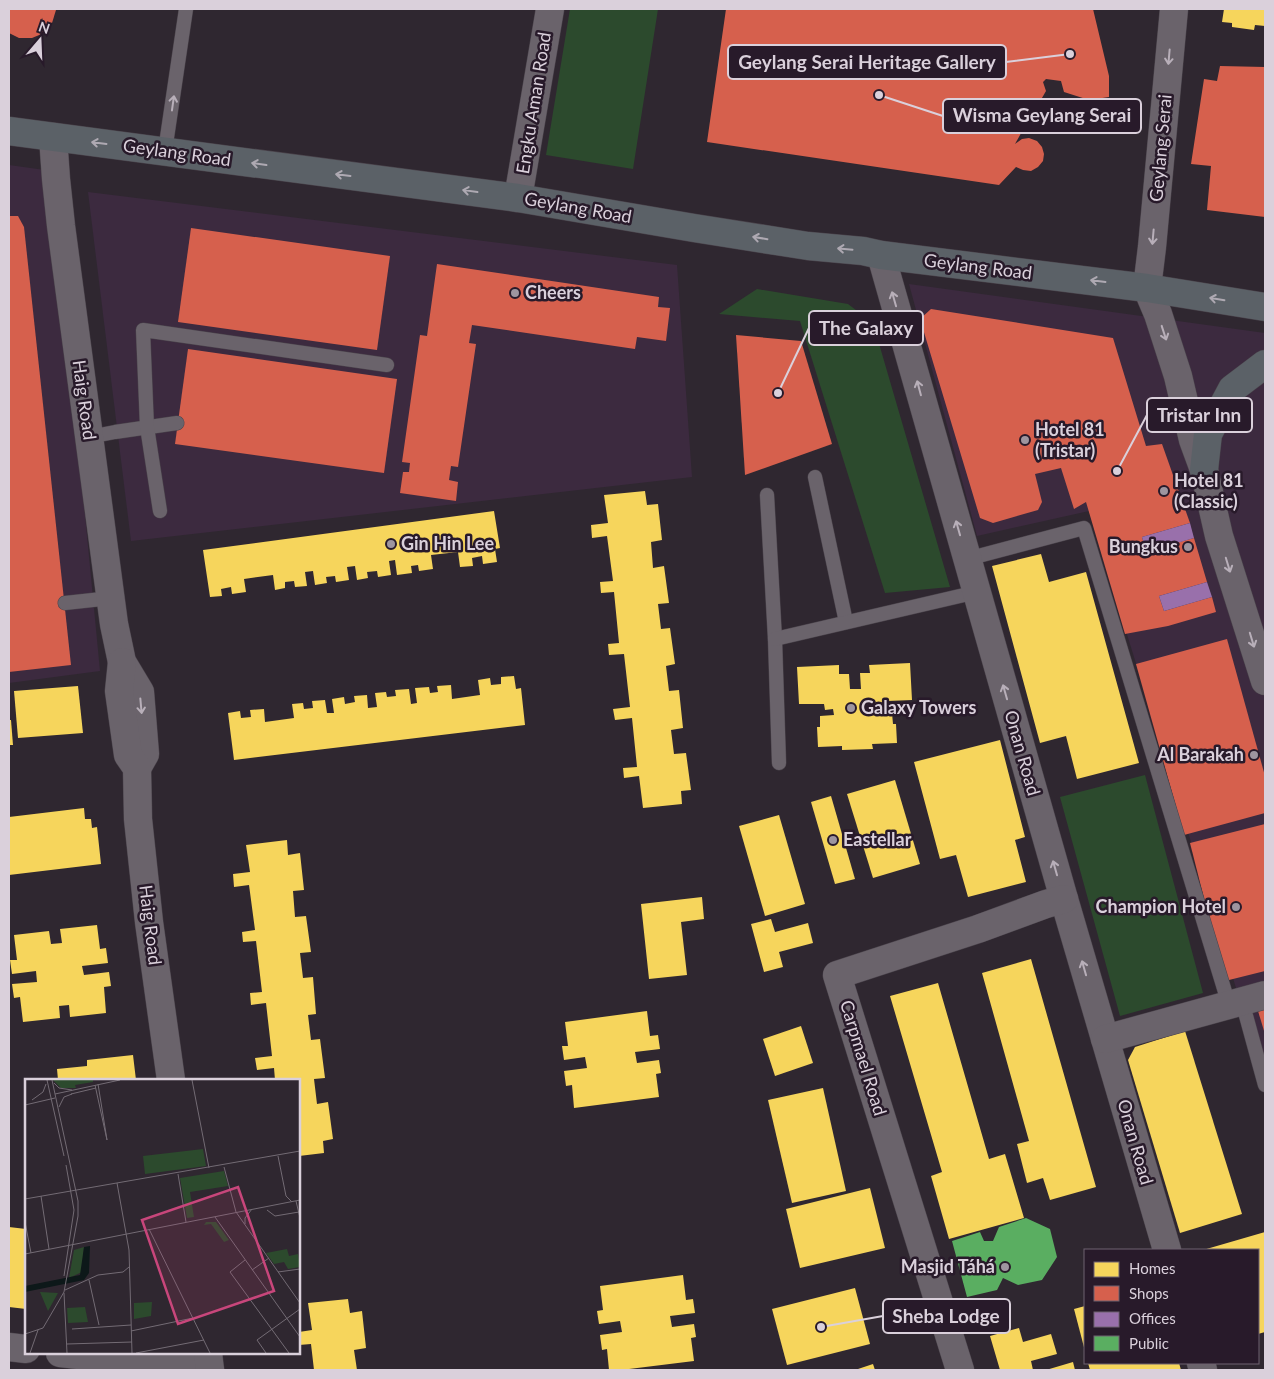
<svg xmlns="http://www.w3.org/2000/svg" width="1274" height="1379" font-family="Lato,sans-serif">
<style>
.built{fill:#3c2a3f}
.green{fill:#2c4a2d}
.homes{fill:#f6d55c}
.shops{fill:#d6604d}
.offices{fill:#9970ab}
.public{fill:#5aae61}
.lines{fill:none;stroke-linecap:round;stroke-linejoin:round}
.service-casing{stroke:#4a434b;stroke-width:15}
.minor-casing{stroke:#4a434b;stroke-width:29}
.tertiary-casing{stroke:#4a434b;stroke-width:29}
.primary-casing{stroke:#4a434b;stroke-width:29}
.service{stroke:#6a636b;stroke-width:14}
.minor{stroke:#6a636b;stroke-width:28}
.tertiary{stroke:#6a636b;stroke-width:28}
.primary{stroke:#5b6167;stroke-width:28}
.oneway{stroke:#b8afb9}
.oneway2{stroke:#aea9b2}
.poi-dot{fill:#9e959f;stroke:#281a2a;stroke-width:2}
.labels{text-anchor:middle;stroke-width:5;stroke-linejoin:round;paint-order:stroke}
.street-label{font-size:18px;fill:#dad0db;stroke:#281a2a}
.poi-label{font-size:18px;font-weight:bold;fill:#dad0db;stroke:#281a2a;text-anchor:start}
.inset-road{fill:none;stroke:#736b74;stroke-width:1}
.view{fill:#c8467b;fill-opacity:0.15;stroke:#c8467b;stroke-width:2.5}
.inset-edge{fill:none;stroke:#dad0db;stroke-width:2.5}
.leader{fill:none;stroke:#dad0db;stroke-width:2}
.callout-dot{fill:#dad0db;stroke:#281a2a;stroke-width:2}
.callout{fill:#281a2a;stroke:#dad0db;stroke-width:2}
.callout-label{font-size:19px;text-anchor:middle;font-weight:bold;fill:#dad0db}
</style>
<rect width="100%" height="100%" fill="#2f2730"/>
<g class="built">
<polygon points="9,165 52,171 100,671 9,683"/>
<polygon points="88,192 677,265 692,477 131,541"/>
<polygon points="909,284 1265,333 1265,1082 1089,511 977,536"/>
</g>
<g class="green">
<polygon points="570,9 658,9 633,169 546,155"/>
<polygon points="757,289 848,304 873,323 950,587 885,593 800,321 719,314"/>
<polygon points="1145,775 1203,993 1120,1016 1060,797"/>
</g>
<g class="homes">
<polygon points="1224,9 1265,9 1265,26 1255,25 1254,30 1232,27 1232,23 1222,22"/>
<polygon points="24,294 27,319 11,321 17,374 32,372 35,403 9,405 9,296"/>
<polygon points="645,491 647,505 658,504 662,540 651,542 653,568 664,566 669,603 658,604 661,629 670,628 675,664 666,666 669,691 679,690 683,728 671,730 674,754 686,753 691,790 681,791 682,804 643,808 639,776 624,778 623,768 637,767 632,718 615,720 613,709 630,707 624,654 609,655 608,644 619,643 614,592 601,593 600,582 613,581 607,536 592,538 591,525 608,523 604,495"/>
<polygon points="46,511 50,547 36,549 43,603 56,601 60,634 9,640 9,524 26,522 25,514"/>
<polygon points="494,511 500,548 495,549 497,562 483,564 482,556 472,558 473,566 460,567 458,552 431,555 433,569 419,571 418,565 411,566 412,573 397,575 395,560 389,561 391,575 378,577 377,571 367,572 368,578 357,580 355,566 347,567 349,580 336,582 335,576 326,577 327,583 315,585 313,571 305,572 307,586 295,587 294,581 285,582 285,588 275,590 273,575 244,579 246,592 232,594 231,587 221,589 222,596 210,597 203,550"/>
<polygon points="1041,554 1049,582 1086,572 1139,763 1077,779 1066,736 1040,743 992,566"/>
<polygon points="910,663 912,700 887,701 888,706 877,706 878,713 892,713 893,724 896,724 897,743 872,744 873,749 842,750 842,746 818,747 817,727 820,727 820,716 834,715 833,709 825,710 824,704 799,704 797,667 839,665 839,674 849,674 850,689 861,689 860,673 870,673 869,665"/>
<polygon points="514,676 516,689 521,688 525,725 234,760 228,713 240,711 241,718 251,717 250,710 264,709 265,722 294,718 292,704 303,703 304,709 313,708 312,701 325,700 327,713 334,713 332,699 344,697 345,704 355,702 354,696 367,695 368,708 377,707 375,693 386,692 387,697 396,696 395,690 409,689 411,704 417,703 415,688 429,687 430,693 438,692 437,686 451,685 452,699 480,695 478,680 490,678 491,685 501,684 501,677"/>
<polygon points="78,686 83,733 18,738 14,691"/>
<polygon points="9,720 11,720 13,745 9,745"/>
<polygon points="1000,740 1025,837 1015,840 1026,882 968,897 956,855 940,859 914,762"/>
<polygon points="895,780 920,864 873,878 847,794"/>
<polygon points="831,796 855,879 835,884 811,802"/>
<polygon points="84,808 85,819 91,819 92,828 97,827 101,864 9,875 9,817"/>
<polygon points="779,815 805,904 765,916 739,826"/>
<polygon points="287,840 288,855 300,853 304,890 293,891 295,917 306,916 311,952 300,953 303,978 313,977 316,1014 308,1015 311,1040 320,1039 325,1078 314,1079 317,1104 328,1102 333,1139 323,1141 324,1153 299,1156 299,1080 275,1080 274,1068 257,1070 255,1058 272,1056 266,1003 251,1005 250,993 262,992 256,941 243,942 242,932 255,930 249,885 234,887 233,874 250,872 246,845"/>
<polygon points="702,897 704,919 681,922 687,975 649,979 641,904"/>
<polygon points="771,919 775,932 808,923 813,943 779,952 783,967 764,972 751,924"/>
<polygon points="97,925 100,949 106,948 108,963 82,966 84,975 109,972 111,986 104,987 106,1013 70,1017 69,1005 59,1006 60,1018 23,1022 20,997 14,998 12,984 37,982 36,971 12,974 10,960 17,960 14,935 49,931 51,944 62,943 60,929"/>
<polygon points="1031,959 1096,1187 1050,1200 1043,1178 1027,1183 1017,1144 1029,1141 982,973"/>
<polygon points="938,983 989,1159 1005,1154 1024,1218 949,1239 931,1176 942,1172 890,996"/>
<polygon points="647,1011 650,1036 658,1035 660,1049 635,1052 637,1063 659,1060 661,1073 656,1074 659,1097 574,1108 572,1085 566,1086 564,1071 587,1068 585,1057 564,1060 562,1046 568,1046 565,1022"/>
<polygon points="801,1026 813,1063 775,1076 763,1039"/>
<polygon points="1185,1031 1242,1214 1180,1233 1128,1060 1135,1047"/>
<polygon points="133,1055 136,1080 58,1080 57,1069 87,1066 87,1060"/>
<polygon points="823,1088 846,1191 792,1203 768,1100"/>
<polygon points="870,1188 885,1248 800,1268 786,1209"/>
<polygon points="9,1227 26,1229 26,1309 9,1307"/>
<polygon points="1265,1232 1265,1332 1258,1334 1258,1250 1203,1250"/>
<polygon points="683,1275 686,1300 693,1299 695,1313 670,1316 672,1327 694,1324 696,1337 691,1338 694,1361 621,1370 609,1370 607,1349 602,1350 600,1335 622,1332 620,1321 599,1324 597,1311 603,1310 600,1286"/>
<polygon points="855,1288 870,1344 787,1365 772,1309"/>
<polygon points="348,1299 350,1313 362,1311 366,1348 354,1350 357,1370 314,1370 311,1344 299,1345 299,1332 312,1330 308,1303"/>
<polygon points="1085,1306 1085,1351 1074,1309"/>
<polygon points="1019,1328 1023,1342 1051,1334 1057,1354 1031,1361 1033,1370 1000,1370 990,1336"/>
<polygon points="1073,1362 1075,1370 1046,1370"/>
<polygon points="1088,1363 1179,1363 1181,1370 1090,1370"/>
<polygon points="873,1364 875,1370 855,1370"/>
</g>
<g class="shops">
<polygon points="9,9 55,9 56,10 52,23 44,33 32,38 19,38 9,33"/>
<polygon points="726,9 1093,9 1109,76 1109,97 1089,100 1064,92 1061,81 1046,79 1043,82 1046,91 1035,110 1026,108 1022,117 1025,126 1015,144 1022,139 1029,138 1037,141 1042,147 1044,154 1043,161 1038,167 1031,171 1023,170 1016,167 999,185 707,142"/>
<polygon points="1220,66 1265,67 1265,217 1207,210 1211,166 1191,164 1204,79 1217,81"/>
<polygon points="9,216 18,216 24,227 71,665 9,672"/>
<polygon points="191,228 390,256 377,350 178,322"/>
<polygon points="437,264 659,297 658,307 670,308 666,341 637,337 635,349 472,325 469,343 476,344 458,467 451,466 449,480 458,482 456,501 400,493 403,472 409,472 410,463 402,462 420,335 427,336"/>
<polygon points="931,309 1113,338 1146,446 1162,444 1190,523 1142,537 1146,551 1194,538 1207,582 1159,596 1164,611 1212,597 1216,612 1168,626 1125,634 1086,502 1074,509 1061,468 1035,474 1042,502 1038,510 993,523 980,518 920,319"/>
<polygon points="736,335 801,341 832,444 745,475"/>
<polygon points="188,349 397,379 384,473 175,444"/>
<polygon points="1227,639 1265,776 1265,813 1184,835 1136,664"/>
<polygon points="1265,824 1265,971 1225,981 1190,843"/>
<polygon points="1265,1003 1265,1034 1258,1011"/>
</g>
<g class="offices">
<polygon points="1190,523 1194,538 1146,552 1142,537"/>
<polygon points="1207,582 1212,597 1164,611 1159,596"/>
</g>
<polygon class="public" points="1026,1218 1050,1229 1057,1257 1042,1280 1018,1285 1003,1278 997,1290 967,1297 952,1241 980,1232 984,1241 993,1241 999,1227"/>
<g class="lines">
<g class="service-casing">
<g id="service">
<polyline points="165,151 186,9"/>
<polyline points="89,437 115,432 177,423"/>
<polyline points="815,477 846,622"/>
<polyline points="767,495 775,639 779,763"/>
<polyline points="160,511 147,427 143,330 387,365"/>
<polyline points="967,559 1084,528 1229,1005"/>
<polyline points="65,603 111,598"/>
<polyline points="775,639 977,592"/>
<polyline points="1242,1001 1265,1085"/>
</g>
</g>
<g class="minor-casing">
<g id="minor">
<polyline points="1174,9 1152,247 1147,288 1158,314 1178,376 1193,440 1204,470 1219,536 1265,681"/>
<polyline points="518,198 550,9"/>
<polyline points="881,255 1064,899 1167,1250"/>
<polyline points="1105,1039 1265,995"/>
<polyline points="9,1347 26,1349"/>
<polyline points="60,1353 210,1370"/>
<polyline points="1201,1363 1203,1370"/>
<polyline points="960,1370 837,975 978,929 1046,904 1064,899"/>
</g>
</g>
<g class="tertiary-casing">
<g id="tertiary">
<polyline points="53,137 56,179 61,226 114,624 122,662 140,692 145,754 137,768"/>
<polyline points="122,662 119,691 128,755 137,768 138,819 149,922 171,1080"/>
<polyline points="208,1353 210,1370"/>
</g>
</g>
<g class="primary-casing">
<g id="primary">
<polyline points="9,131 518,198 694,228 808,246 863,251 881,255 1147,288 1265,307"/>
<polyline points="1204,470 1208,434 1232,389 1265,364"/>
</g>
</g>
<use href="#service" class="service"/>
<use href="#minor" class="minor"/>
<use href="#tertiary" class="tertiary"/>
<use href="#primary" class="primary"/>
</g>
<defs><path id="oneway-shaft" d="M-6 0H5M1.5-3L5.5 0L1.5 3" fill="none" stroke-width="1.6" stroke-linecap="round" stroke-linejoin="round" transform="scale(1.25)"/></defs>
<g class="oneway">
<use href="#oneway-shaft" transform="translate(1169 57) rotate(95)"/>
<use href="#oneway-shaft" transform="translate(173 103) rotate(-82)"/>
<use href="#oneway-shaft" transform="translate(1153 237) rotate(95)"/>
<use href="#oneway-shaft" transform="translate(894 299) rotate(-106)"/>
<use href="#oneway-shaft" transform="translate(1164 333) rotate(72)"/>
<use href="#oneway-shaft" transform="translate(919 388) rotate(-105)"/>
<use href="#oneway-shaft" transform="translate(958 528) rotate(-106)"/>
<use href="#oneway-shaft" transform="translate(1228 565) rotate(73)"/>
<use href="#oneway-shaft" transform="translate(1252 640) rotate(73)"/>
<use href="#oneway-shaft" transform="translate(1005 692) rotate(-106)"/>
<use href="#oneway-shaft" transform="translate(141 706) rotate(85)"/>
<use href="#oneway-shaft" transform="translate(1055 868) rotate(-106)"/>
<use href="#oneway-shaft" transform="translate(1084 968) rotate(-106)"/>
</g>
<g class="oneway2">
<use href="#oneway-shaft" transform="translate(99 143) rotate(-173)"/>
<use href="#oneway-shaft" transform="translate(259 164) rotate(-172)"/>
<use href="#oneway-shaft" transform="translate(343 175) rotate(-173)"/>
<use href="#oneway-shaft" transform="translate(470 191) rotate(-172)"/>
<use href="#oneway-shaft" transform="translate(760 238) rotate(-171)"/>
<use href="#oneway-shaft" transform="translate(845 249) rotate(-175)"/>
<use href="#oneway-shaft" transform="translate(1098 281) rotate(-173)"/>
<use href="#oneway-shaft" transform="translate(1217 299) rotate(-171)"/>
</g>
<g class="poi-dot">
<circle cx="515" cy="293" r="5"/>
<circle cx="1025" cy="440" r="5"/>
<circle cx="1164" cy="491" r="5"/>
<circle cx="391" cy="544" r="5"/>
<circle cx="1188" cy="547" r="5"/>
<circle cx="851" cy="708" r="5"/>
<circle cx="1254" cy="755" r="5"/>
<circle cx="833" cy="840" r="5"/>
<circle cx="1236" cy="907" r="5"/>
<circle cx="1005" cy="1267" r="5"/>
</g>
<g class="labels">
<g class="street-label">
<text transform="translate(534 103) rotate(-81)" y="6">Engku Aman Road</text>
<text transform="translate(1161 148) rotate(-85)" y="6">Geylang Serai</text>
<text transform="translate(177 153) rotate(8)" y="6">Geylang Road</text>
<text transform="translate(578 208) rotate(10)" y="6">Geylang Road</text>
<text transform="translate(978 267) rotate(7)" y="6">Geylang Road</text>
<text transform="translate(84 400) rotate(82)" y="6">Haig Road</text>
<text transform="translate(1022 753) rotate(74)" y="6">Onan Road</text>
<text transform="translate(150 925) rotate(83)" y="6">Haig Road</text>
<text transform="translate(863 1058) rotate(73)" y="6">Carpmael Road</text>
<text transform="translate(1135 1142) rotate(74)" y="6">Onan Road</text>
</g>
<g class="poi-label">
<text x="525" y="299">Cheers</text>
<text x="1035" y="436">Hotel 81<tspan x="1035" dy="21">(Tristar)</tspan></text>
<text x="1174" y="487">Hotel 81<tspan x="1174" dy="21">(Classic)</tspan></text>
<text x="401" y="550">Gin Hin Lee</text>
<text x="1178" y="553" text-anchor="end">Bungkus</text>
<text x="861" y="714">Galaxy Towers</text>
<text x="1244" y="761" text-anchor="end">Al Barakah</text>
<text x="843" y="846">Eastellar</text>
<text x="1226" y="913" text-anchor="end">Champion Hotel</text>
<text x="995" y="1273" text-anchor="end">Masjid Táhá</text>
</g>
</g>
<g transform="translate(25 1079)">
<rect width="275" height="275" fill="#2f2730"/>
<path d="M28 1H68V3L50 6 51 9H36ZM178 70 181 87 120 95 118 77ZM199 92 203 107 165 113 169 138 162 139 155 99ZM181 143H191L204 161 199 163 186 145 179 146ZM59 168 57 193 44 199 49 171ZM262 170 264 177 273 175 275 188 263 190 259 183 249 185 241 174ZM15 213 33 214 23 232ZM127 223 126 237 109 240V224ZM60 228 63 243 43 244 42 229Z" fill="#2c4a2d"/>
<path d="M65 167 64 194 59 201 0 213V207L55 196 59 168Z" fill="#0d1819"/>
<path class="inset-road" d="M22 1 39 77M167 1 184 89M29 4 34 9 47 11M70 6 82 61 73 5M30 15 95 1M46 15 71 9M7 21 18 13 21 5M0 26 30 19M34 28 39 18 47 15M253 77 261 117 267 123M199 88 211 133 275 224M153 95 161 143M92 104 104 171 107 274M16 117 24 170M0 120 275 72M271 122 275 139M242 131 250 137 274 133M190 138 275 258M0 143 6 174M220 145V139L227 130M124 150 185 274M0 175 275 121M220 181 205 193 264 274M227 191 244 179M253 193 275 190M39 197 49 131 41 86M64 201 74 246M40 211 73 196 98 193 104 188M39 214 42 274M47 250 106 246M106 252 168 239M0 255 18 249 39 213 53 137V122L27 1M42 265 107 263M5 274 13 251M111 274 179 261M241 274 232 261 275 230"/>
<path class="view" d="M213 108 249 212 153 245 117 141Z"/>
<rect width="275" height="275" class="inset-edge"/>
</g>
<path class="leader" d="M1070 54L1006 62M879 95L943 116M778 393L809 328M1117 471L1147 415M821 1327L883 1316"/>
<g class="callout-dot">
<circle cx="1070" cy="54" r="5"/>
<circle cx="879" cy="95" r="5"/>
<circle cx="778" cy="393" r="5"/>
<circle cx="1117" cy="471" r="5"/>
<circle cx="821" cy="1327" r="5"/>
</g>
<g class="callout">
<rect x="728" y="45" width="278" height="34" rx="5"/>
<rect x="943" y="99" width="198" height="34" rx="5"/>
<rect x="809" y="311" width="114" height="34" rx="5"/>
<rect x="1147" y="398" width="105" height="34" rx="5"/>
<rect x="883" y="1299" width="127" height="34" rx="5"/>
</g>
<g class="callout-label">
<text x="867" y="69">Geylang Serai Heritage Gallery</text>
<text x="1042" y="122">Wisma Geylang Serai</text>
<text x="866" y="335">The Galaxy</text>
<text x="1199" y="422">Tristar Inn</text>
<text x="946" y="1323">Sheba Lodge</text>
</g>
<rect width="1274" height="1379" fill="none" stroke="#dad0db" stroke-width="20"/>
<rect x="1084" y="1249" width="175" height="115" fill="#281a2a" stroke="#6f6371"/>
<rect x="1094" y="1262" width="25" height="15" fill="#f6d55c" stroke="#6f6371"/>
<text x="1129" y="1274" font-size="15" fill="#dad0db">Homes</text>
<rect x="1094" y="1286" width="25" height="15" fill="#d6604d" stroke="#6f6371"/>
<text x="1129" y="1299" font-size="15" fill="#dad0db">Shops</text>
<rect x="1094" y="1312" width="25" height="15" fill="#9970ab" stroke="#6f6371"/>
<text x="1129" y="1324" font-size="15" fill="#dad0db">Offices</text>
<rect x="1094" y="1336" width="25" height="15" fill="#5aae61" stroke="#6f6371"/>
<text x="1129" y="1349" font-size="15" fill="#dad0db">Public</text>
<g transform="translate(40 40) rotate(19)" stroke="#281a2a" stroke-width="4" paint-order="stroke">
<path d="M0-4L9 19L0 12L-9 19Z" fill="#dad0db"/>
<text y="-8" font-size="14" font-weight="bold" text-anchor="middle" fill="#dad0db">N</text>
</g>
</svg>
